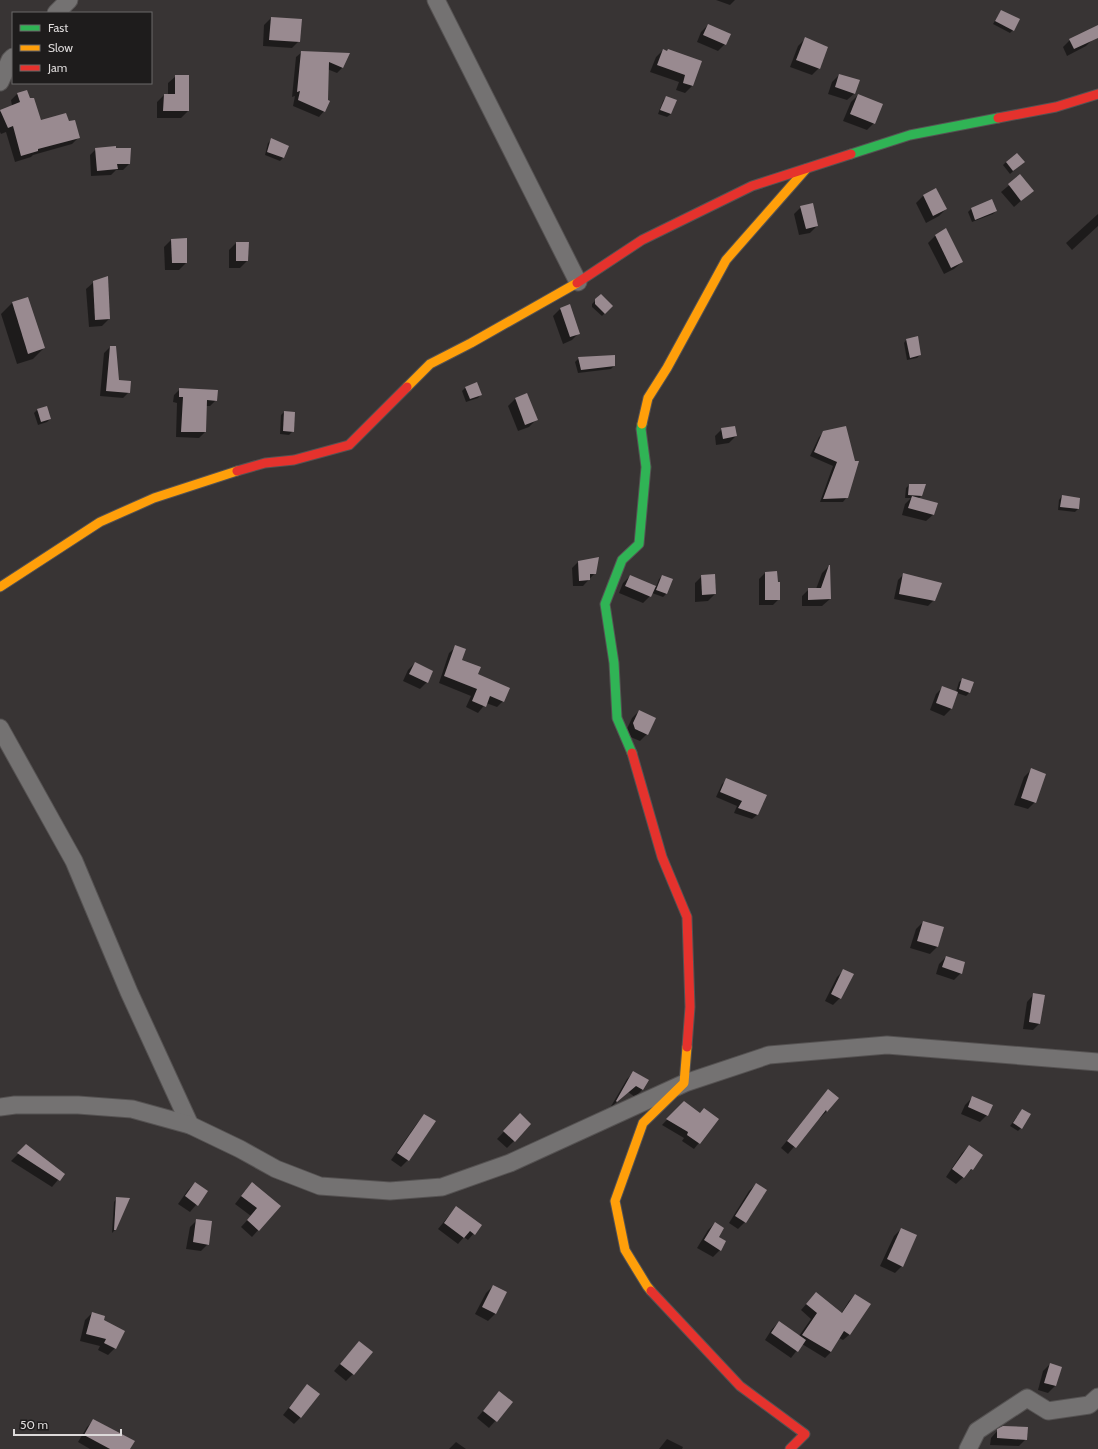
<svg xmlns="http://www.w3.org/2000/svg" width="1098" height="1449" font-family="Cabin,sans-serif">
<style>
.shadow{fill:#0007}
.building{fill:#998a90}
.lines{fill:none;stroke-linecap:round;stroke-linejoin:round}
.street-casing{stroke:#555252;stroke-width:19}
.fast-casing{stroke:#555252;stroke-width:11}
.slow-casing{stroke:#555252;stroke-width:11}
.jam-casing{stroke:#555252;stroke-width:11}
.street{stroke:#747272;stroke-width:17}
.fast{stroke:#30b455;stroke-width:9}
.slow{stroke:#ff9f0a;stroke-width:9}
.jam{stroke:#e5322d;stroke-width:9}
</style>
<rect width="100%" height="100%" fill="#383434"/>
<g class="shadow">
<polygon points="716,0 735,0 730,5"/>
<polygon points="1001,11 1013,30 1010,33 993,24"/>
<polygon points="271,18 299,41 292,48 263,46 264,25"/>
<polygon points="708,25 725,44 718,51 697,42 701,32"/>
<polygon points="805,39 819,68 812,75 790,67 798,46"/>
<polygon points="1093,39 1086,46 1067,56 1063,47 1070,40"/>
<polygon points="663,50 701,62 692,86 685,93 676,90 679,82 650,72 656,57"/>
<polygon points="302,52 348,54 342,68 337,73 327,69 324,111 319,117 293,106 295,96 292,97 296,57"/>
<polygon points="839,75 855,93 847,100 828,94 832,82"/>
<polygon points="176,76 188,76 188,111 181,118 157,118 157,102 164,95 168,95 168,83"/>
<polygon points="17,94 29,99 41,121 68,123 78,138 72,144 33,155 31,157 15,162 6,132 1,134 0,132 0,112 12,106 11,100"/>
<polygon points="858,95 874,123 867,130 843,121 851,102"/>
<polygon points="666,97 671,114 667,117 658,114 663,101"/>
<polygon points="272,140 283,158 280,161 265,155 268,143"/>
<polygon points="96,149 129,164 123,170 116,170 111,175 91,176 90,155"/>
<polygon points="1006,162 1020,165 1010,174 1003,165"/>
<polygon points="1020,176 1032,191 1014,207 1001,192"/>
<polygon points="936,189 946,209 939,216 926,223 916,203 923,196"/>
<polygon points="801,207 817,226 810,233 799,235 794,214"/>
<polygon points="971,209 996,211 993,214 972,222 968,212"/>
<polygon points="1098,214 1098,226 1072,250 1066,243"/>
<polygon points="946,230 962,262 954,269 944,274 928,243 935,236"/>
<polygon points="171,240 186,263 179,270 165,270 164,247"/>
<polygon points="236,243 248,243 247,261 240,268 229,268 229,250"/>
<polygon points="94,282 109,319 102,326 89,327 86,289"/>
<polygon points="601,295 612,306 602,316 592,307 592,304"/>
<polygon points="27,298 44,348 33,359 17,364 1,314 12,303"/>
<polygon points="560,309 579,333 572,340 563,344 553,316"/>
<polygon points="907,339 920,355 917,358 907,360 904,343"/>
<polygon points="110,347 118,381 129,392 123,398 100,396 104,353"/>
<polygon points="579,358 614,366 611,369 578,373 575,362"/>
<polygon points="477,383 481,394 478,398 466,402 462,391 465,388"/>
<polygon points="180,389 216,400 210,406 206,406 205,432 199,438 176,437 177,403 173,402 174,395"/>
<polygon points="527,395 536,420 529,427 518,431 508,406 515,399"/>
<polygon points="37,410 50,419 47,422 38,425 34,413"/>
<polygon points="284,412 293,431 289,435 280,434 281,415"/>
<polygon points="845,427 847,497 843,502 820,502 833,466 810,456 819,437 824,432"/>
<polygon points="722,429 736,436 729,443 716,445 715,436"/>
<polygon points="909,485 922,495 918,499 934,514 926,521 902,515 905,504 911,498 905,498 906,488"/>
<polygon points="1062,496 1078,509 1075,512 1058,510 1059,500"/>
<polygon points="578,562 595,573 583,586 573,586 572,568"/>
<polygon points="829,566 830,599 822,606 802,606 802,596 809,589 816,589 822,573"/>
<polygon points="765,573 779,599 773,605 759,605 759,579"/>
<polygon points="903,575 934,600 928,606 894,599 898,580"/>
<polygon points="630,576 656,587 659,579 662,576 666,594 663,597 652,593 650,596 643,603 619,593 623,583"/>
<polygon points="702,576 715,594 708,601 695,602 695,583"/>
<polygon points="456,647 461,661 503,701 497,707 486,703 478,713 466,707 471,696 439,683 449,653"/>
<polygon points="415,663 427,682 420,689 403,681 408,670"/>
<polygon points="963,679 969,693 966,696 957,693 951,709 944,716 930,710 936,694 943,687 956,692 959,682"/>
<polygon points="639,711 647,734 640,741 628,736 626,731 632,718"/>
<polygon points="1031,770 1035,802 1028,809 1014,805 1024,777"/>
<polygon points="727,780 757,815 752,819 734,813 737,806 716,797 722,784"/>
<polygon points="923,922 937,947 930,954 910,948 916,929"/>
<polygon points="946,957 961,973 954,980 936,974 939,964"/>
<polygon points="844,970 840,998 833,1005 825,1001 837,977"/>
<polygon points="1034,994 1040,1023 1033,1030 1023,1029 1027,1002"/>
<polygon points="634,1072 648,1080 642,1090 635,1097 628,1092 610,1108 627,1079"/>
<polygon points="828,1090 837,1098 827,1111 820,1118 819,1117 788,1154 781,1148"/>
<polygon points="972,1098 987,1115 980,1122 961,1114 965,1105"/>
<polygon points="684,1102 699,1114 718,1119 694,1149 682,1141 684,1138 662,1125"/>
<polygon points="1022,1110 1021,1128 1018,1131 1010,1126"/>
<polygon points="425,1115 434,1122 408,1160 401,1167 391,1160 418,1122"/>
<polygon points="513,1122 514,1141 507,1148 497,1139"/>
<polygon points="969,1146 972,1169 956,1184 946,1177 962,1153"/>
<polygon points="19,1153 63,1174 52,1187 11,1161"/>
<polygon points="195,1183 207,1192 190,1212 178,1204 188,1190"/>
<polygon points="756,1184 745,1222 738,1229 729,1223 749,1191"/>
<polygon points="245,1191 279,1206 252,1237 241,1227 251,1216 235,1204"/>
<polygon points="117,1198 115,1230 112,1233 114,1202"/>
<polygon points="456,1207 481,1225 468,1240 464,1237 458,1244 438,1229"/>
<polygon points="197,1220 208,1244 201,1251 186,1249 190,1227"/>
<polygon points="715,1223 720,1250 713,1257 697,1248 708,1230"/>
<polygon points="901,1229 902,1266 895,1273 880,1266 894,1236"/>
<polygon points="493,1286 495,1314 488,1321 475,1314 486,1293"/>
<polygon points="816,1293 841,1314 849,1301 855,1295 869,1304 849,1335 843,1340 839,1338 831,1352 825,1358 802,1344 791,1358 765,1340 772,1329 779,1322 799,1336 811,1319 801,1310"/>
<polygon points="92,1313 103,1320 115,1348 108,1355 98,1350 100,1346 80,1341 85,1320"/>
<polygon points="359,1342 353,1374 346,1381 334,1371"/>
<polygon points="1050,1364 1061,1367 1055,1386 1048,1393 1038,1390 1043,1371"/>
<polygon points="307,1385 301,1417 294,1424 283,1415"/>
<polygon points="499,1392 511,1403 489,1428 477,1418"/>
<polygon points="94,1420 129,1449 90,1449 78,1442 87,1427"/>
<polygon points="998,1430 1026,1439 1019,1446 990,1445 991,1438"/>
<polygon points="667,1439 683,1447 682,1449 659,1449"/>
<polygon points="456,1442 466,1449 449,1449"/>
</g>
<g class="building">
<polygon points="1001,10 1020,19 1014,31 995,21"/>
<polygon points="271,17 302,19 300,42 269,40"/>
<polygon points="708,24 731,34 726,45 703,35"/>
<polygon points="1098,25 1098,38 1074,49 1069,39"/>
<polygon points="805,37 828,47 820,69 796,60"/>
<polygon points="663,49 667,51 668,49 702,61 693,86 683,83 685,75 657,65"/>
<polygon points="301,51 350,53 343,68 329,62 328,100 330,101 325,112 298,100 300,91 297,92"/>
<polygon points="839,74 860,80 855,94 835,87"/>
<polygon points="175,75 189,75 189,111 163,111 164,94 175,94"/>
<polygon points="27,90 30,98 34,98 41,120 66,113 69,121 75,120 80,138 38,149 38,151 21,156 13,126 8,128 0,110 20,102 17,93"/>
<polygon points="858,94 883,104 875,124 850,114"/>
<polygon points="666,96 677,100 671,114 660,110"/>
<polygon points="271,138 289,146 284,158 267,152"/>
<polygon points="116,146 116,148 131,148 130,164 117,164 118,169 97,171 95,148"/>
<polygon points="1017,153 1025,162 1013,171 1006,162"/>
<polygon points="1020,174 1034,191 1021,201 1008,184"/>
<polygon points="936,188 947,209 933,216 923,195"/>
<polygon points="992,199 997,211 975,220 971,208"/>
<polygon points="813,203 818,226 806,229 800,206"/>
<polygon points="946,228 963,262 951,268 935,235"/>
<polygon points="187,238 187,263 172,263 171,239"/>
<polygon points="236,242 249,242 248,261 236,261"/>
<polygon points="108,276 110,319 95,320 93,281"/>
<polygon points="601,294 613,306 605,314 595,304 595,299"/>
<polygon points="28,297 45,348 28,354 12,302"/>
<polygon points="570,304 580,334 570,337 560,308"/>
<polygon points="918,336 921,355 910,358 906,339"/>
<polygon points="110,346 116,346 119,380 131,381 130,393 106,391"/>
<polygon points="615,355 615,366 581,370 578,357"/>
<polygon points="477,382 482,395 470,399 465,387"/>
<polygon points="179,388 218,390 217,401 207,400 206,432 181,432 183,397 179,397"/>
<polygon points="527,393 538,420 525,425 515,398"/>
<polygon points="47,406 51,419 41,422 37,409"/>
<polygon points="284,411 295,412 294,432 283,431"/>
<polygon points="735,426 737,436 723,439 721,428"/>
<polygon points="846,426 855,461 859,461 848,498 823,499 837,462 814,452 823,431"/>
<polygon points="909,484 926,484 922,496 908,495"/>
<polygon points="1062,495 1080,498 1079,509 1060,507"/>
<polygon points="912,496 938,503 934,515 908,508"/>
<polygon points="599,557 596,574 590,574 590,580 579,581 578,561"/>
<polygon points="829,565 830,565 831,599 808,600 808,588 821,588"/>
<polygon points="777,571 778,582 780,582 780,600 765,600 765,572"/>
<polygon points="903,573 942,583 935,601 899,594"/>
<polygon points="715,574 716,594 702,595 701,575"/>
<polygon points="630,575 656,586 651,597 625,586"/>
<polygon points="662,575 673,579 667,594 656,590"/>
<polygon points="455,645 466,649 462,660 481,667 478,674 510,688 504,702 490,696 486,707 472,701 477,689 444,676"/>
<polygon points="415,662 433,671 428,683 409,674"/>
<polygon points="962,678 974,682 970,693 959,689"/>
<polygon points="942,686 958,692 952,709 936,703"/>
<polygon points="639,710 656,718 648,735 635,729 633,723"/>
<polygon points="1031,768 1046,774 1036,803 1021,798"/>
<polygon points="726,778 767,795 758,815 738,808 742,801 720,792"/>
<polygon points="923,921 944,927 938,947 917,941"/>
<polygon points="946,956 965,962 962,974 942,967"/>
<polygon points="843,969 854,974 841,999 831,994"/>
<polygon points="1033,993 1045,995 1040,1024 1029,1022"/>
<polygon points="633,1071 649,1080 643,1090 636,1086 617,1102 616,1101"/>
<polygon points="828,1089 839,1098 827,1112 826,1110 796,1148 787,1141"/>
<polygon points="972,1096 993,1105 988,1116 968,1107"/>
<polygon points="684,1101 700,1113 704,1108 719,1119 700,1144 687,1135 688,1132 666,1119"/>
<polygon points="1022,1109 1031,1114 1022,1129 1013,1123"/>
<polygon points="520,1113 531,1124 515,1142 503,1131"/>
<polygon points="424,1114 436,1121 409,1161 397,1153"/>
<polygon points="26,1144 65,1174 60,1181 17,1153"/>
<polygon points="969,1145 983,1155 973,1170 971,1169 964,1178 952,1169"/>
<polygon points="195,1182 208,1191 198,1206 185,1196"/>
<polygon points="252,1182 281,1206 259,1231 247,1220 257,1208 241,1196"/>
<polygon points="756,1183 767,1190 746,1223 735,1216"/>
<polygon points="116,1197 130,1198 116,1230 114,1230"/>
<polygon points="456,1206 482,1225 475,1235 470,1231 464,1238 444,1223"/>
<polygon points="196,1219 212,1221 209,1245 193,1242"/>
<polygon points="715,1222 724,1228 719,1237 726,1241 721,1251 704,1240"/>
<polygon points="901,1228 917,1235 903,1267 887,1259"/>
<polygon points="493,1285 507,1292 496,1314 482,1307"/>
<polygon points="816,1292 842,1313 855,1294 871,1304 850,1335 844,1331 831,1352 802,1335 817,1313 806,1304"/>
<polygon points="92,1312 105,1316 104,1320 125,1331 116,1349 104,1343 106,1339 86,1334"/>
<polygon points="779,1321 806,1340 798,1352 771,1333"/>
<polygon points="359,1341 373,1352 354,1375 340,1364"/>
<polygon points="1050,1363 1062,1367 1056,1386 1044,1383"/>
<polygon points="307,1384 320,1394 301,1418 289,1408"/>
<polygon points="499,1391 513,1402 497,1422 483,1411"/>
<polygon points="93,1419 135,1441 130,1449 110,1449 84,1435"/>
<polygon points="1003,1426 1028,1427 1027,1440 997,1438 997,1429"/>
</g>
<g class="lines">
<g class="street-casing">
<g id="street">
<polyline points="436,0 578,282"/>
<polyline points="56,13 69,0"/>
<polyline points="0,82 10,60 13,57"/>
<polyline points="0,728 74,861 129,992 190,1125"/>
<polyline points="0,1107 15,1105 78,1105 132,1109 190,1125 240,1149 276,1169 320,1186 390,1191 442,1187 510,1163 685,1083 769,1055 887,1045 1098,1062"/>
<polyline points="968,1449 977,1431 1027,1398 1048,1411 1089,1405 1098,1397"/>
</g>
</g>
<g class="fast-casing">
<g id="fast">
<polyline points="851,154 910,135 998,118"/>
<polyline points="632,753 617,718 614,663 605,604 622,560 639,544 646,467 641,429 642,424"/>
</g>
</g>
<g class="slow-casing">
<g id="slow">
<polyline points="407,387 430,364 471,343 577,283"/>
<polyline points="642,424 648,398 667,368 726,260 806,169"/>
<polyline points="0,587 100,522 154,498 237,471"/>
<polyline points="651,1291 647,1286 625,1250 615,1201 643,1123 684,1083 687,1047"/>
</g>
</g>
<g class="jam-casing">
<g id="jam">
<polyline points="998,118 1056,107 1098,94"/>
<polyline points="577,283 642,240 752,186 851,154"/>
<polyline points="237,471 265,463 294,460 349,445 407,387"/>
<polyline points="632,753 662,857 687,917 690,1007 687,1047"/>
<polyline points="651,1291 740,1386 805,1434 790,1449"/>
</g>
</g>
<use href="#street" class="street"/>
<use href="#fast" class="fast"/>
<use href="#slow" class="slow"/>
<use href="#jam" class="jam"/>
</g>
<rect x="12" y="12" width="140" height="72" fill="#1e1c1c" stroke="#6a6868"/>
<rect x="20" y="25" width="20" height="6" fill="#30b455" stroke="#6a6868"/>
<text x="48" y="32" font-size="12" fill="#dddada">Fast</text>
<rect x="20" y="45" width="20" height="6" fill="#ff9f0a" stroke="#6a6868"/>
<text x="48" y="52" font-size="12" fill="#dddada">Slow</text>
<rect x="20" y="65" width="20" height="6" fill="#e5322d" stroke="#6a6868"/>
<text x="48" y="72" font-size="12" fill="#dddada">Jam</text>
<path d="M14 1429v6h107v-6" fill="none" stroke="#dddada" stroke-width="2"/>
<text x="20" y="1429" font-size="12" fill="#dddada" stroke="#1e1c1c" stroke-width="3" paint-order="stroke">50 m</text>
</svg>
